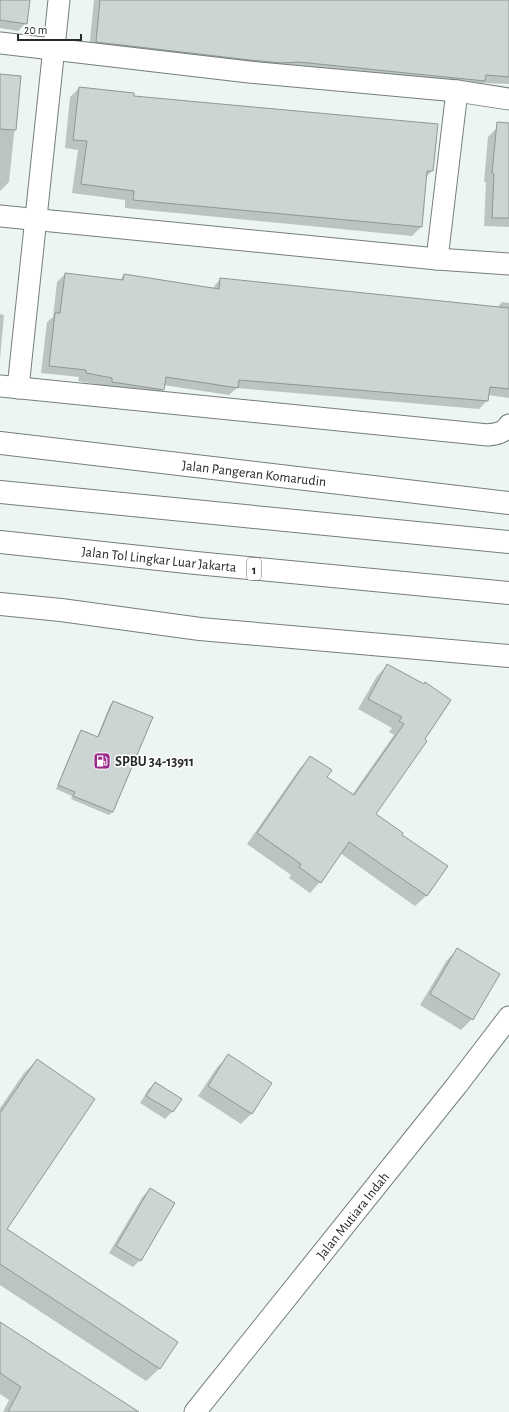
<svg xmlns="http://www.w3.org/2000/svg" width="509" height="1412" font-family="'Alegreya Sans',sans-serif">
<style>
.shadow{fill:#0003}
.building{fill:#ccd5d3;stroke:#8e9795}
.lines{fill:none;stroke-linecap:round;stroke-linejoin:round}
.minor-casing{stroke:#757e7c;stroke-width:23}
.tertiary-casing{stroke:#757e7c;stroke-width:24}
.motorway-casing{stroke:#757e7c;stroke-width:24}
.minor{stroke:#fff;stroke-width:21}
.tertiary{stroke:#fff;stroke-width:22}
.motorway{stroke:#fff;stroke-width:22}
.labels{text-anchor:middle;stroke-width:3;stroke-linejoin:round;paint-order:stroke}
.shield{fill:#fff;stroke:#686b6b;stroke-width:1}
.shield-label{font-size:13px;font-weight:bold;fill:#282b2b}
.street-label{font-size:14px;fill:#282b2b;stroke:#fff}
.poi-label{font-size:14px;font-weight:bold;fill:#282b2b;stroke:#fff;text-anchor:start}
</style>
<rect width="100%" height="100%" fill="#ecf5f4"/>
<g class="shadow">
<polygon points="0,0 29,0 26,23 18,31 0,28"/>
<polygon points="94,0 509,0 509,84 482,83 477,88 89,50"/>
<polygon points="0,75 20,77 9,182 0,191"/>
<polygon points="79,88 133,97 432,171 426,177 421,227 412,236 125,208 125,200 72,193 78,150 65,148 70,97"/>
<polygon points="497,128 509,129 509,227 484,226 486,182 484,182 488,137"/>
<polygon points="65,274 119,281 124,275 212,289 220,279 497,308 502,302 509,303 509,398 488,395 487,401 479,409 237,388 229,395 163,385 163,390 155,398 104,390 105,386 78,381 79,377 41,373 47,322 53,317 57,282"/>
<polygon points="0,314 4,315 0,359"/>
<polygon points="388,665 424,685 375,815 401,835 446,866 426,896 415,906 340,853 320,882 310,893 289,878 291,875 247,844 300,768 311,757 326,777 352,795 394,735 389,732 392,728 358,709 377,676"/>
<polygon points="113,702 152,718 113,812 109,815 71,799 72,796 56,789 78,735 82,731 97,737 110,705"/>
<polygon points="457,950 499,974 472,1019 461,1030 420,1005 447,960"/>
<polygon points="229,1056 271,1084 251,1114 241,1124 198,1096 218,1066"/>
<polygon points="37,1060 6,1229 177,1342 159,1369 146,1381 0,1285 0,1108 24,1073"/>
<polygon points="155,1083 181,1099 172,1112 165,1119 140,1103 148,1090"/>
<polygon points="151,1189 140,1260 133,1267 109,1253 143,1196"/>
<polygon points="0,1323 137,1412 3,1412 9,1400 0,1394"/>
</g>
<g class="building">
<polygon points="0,0 30,0 27,24 0,20"/>
<polygon points="100,0 509,0 509,77 486,75 485,81 299,62 282,63 250,60 96,42"/>
<polygon points="0,74 21,76 16,130 0,129"/>
<polygon points="79,87 134,93 134,96 438,124 433,171 427,171 422,227 133,200 134,191 81,184 87,141 73,140"/>
<polygon points="497,122 509,123 509,218 492,218 494,174 492,173"/>
<polygon points="65,273 123,280 124,274 219,289 220,278 509,308 509,389 490,387 488,401 239,380 238,388 166,377 164,390 112,382 112,378 86,373 86,370 49,366 55,313 60,313"/>
<polygon points="387,664 424,684 425,682 451,700 425,739 427,741 376,814 403,833 402,835 448,866 427,896 349,842 321,883 299,867 301,864 257,833 310,756 332,770 327,777 354,795 404,724 399,721 402,717 368,699"/>
<polygon points="113,701 153,717 113,812 73,796 75,792 58,785 81,730 98,737"/>
<polygon points="457,948 500,974 473,1020 430,994"/>
<polygon points="228,1054 272,1083 252,1114 208,1086"/>
<polygon points="37,1059 95,1099 7,1229 178,1342 160,1369 0,1264 0,1113"/>
<polygon points="155,1082 182,1099 173,1112 146,1096"/>
<polygon points="150,1188 175,1203 141,1261 116,1246"/>
<polygon points="0,1322 139,1412 8,1412 21,1387 0,1373"/>
</g>
<g class="lines">
<g class="minor-casing">
<g id="minor">
<polyline points="0,43 249,72 457,91 509,99"/>
<polyline points="0,216 437,259 509,264"/>
<polyline points="437,259 457,91"/>
<path d="M0 386 488 435C496 434 504 433 509 425"/>
<polyline points="18,388 59,0"/>
<path id="s1" d="M195 1412 457 1085 509 1017"/>
</g>
</g>
<g class="tertiary-casing">
<g id="tertiary">
<path id="s2" d="M0 443 509 503"/>
<polyline points="0,604 61,610 200,629 509,656"/>
</g>
</g>
<g class="motorway-casing">
<g id="motorway">
<polyline points="0,492 509,542"/>
<path id="s3" d="M0 542 196 563 509 593"/>
</g>
</g>
<use href="#minor" class="minor"/>
<use href="#tertiary" class="tertiary"/>
<use href="#motorway" class="motorway"/>
</g>
<defs>
<g id="fuel-square" transform="scale(0.9)"><rect x="-9" y="-9" width="18" height="18" rx="4" fill="#9b2c8c" stroke="#fff"/><path d="M-5.5-6h7V0h2V4h1.3V-2.5L3-4.5l.8-.8L6-3V5H2.5V1h-1V6h-7ZM-4.2-4.7v3.2H.2V-4.7Z" fill="#fff"/></g>
</defs>
<g fill-rule="evenodd">
<use href="#fuel-square" x="102" y="761"/>
</g>
<g class="labels">
<rect class="shield" x="247" y="558" width="14" height="22" rx="3"/>
<g class="shield-label">
<text x="254" y="574">1</text>
</g>
<g class="street-label">
<text dy="5" stroke="none"><textPath href="#s2" startOffset="256">Jalan Pangeran Komarudin</textPath></text>
<text dy="5" stroke="none"><textPath href="#s3" startOffset="160">Jalan Tol Lingkar Luar Jakarta</textPath></text>
<text dy="5" stroke="none"><textPath href="#s1" startOffset="252">Jalan Mutiara Indah</textPath></text>
</g>
<g class="poi-label">
<text x="115" y="766">SPBU 34-13911</text>
</g>
</g>
<path d="M18 34v6h63v-6" fill="none" stroke="#282b2b" stroke-width="2"/>
<text x="24" y="34" font-size="12" fill="#282b2b" stroke="#ffffff" stroke-width="3" paint-order="stroke">20 m</text>
</svg>
